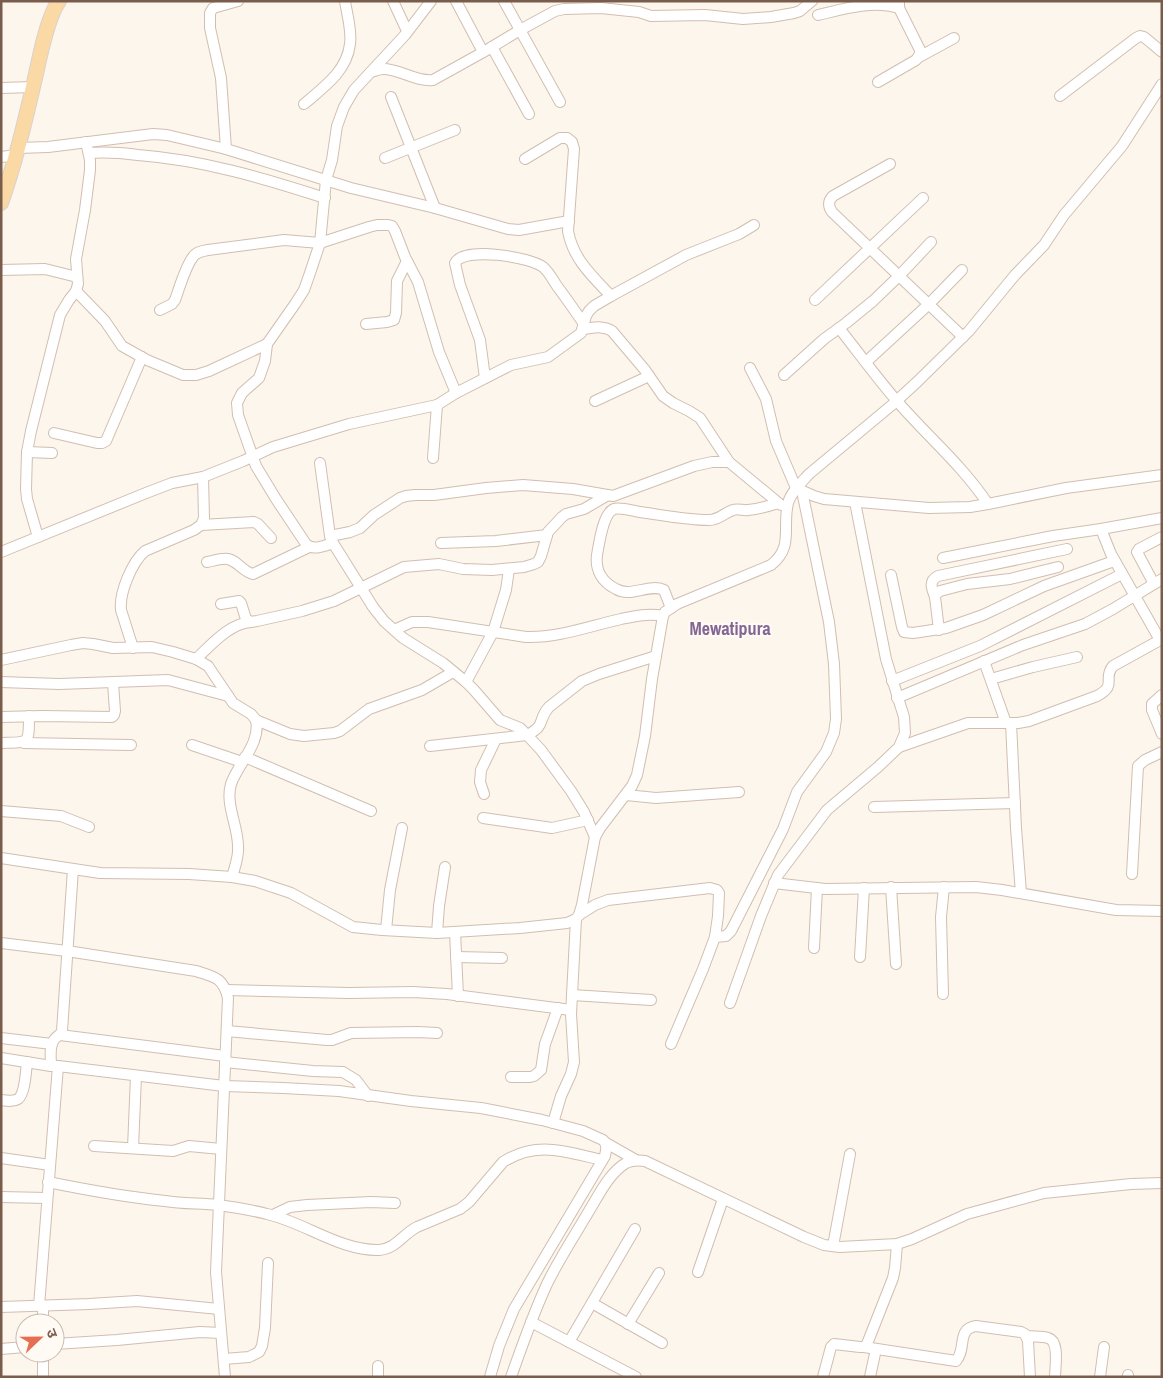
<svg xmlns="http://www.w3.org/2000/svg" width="1163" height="1378" font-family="'Archivo Narrow','Noto Sans Devanagari',sans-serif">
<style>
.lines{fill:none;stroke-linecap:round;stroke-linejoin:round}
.minor-casing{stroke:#d1beb0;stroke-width:12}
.major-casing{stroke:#dad1cd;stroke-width:16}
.minor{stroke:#fff;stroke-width:10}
.major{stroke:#fbd9a5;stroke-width:14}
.labels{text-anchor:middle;stroke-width:4.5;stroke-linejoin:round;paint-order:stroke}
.district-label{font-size:18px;font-weight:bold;fill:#846695;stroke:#fffaf3}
</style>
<rect width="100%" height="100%" fill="#fdf6ec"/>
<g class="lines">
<g class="minor-casing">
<g id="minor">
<polyline points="238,1 213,8 210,13 210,28 221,78 226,149 351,188 435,208 508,229 519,230 569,221"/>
<polyline points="393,1 407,31"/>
<polyline points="456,1 483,52"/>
<polyline points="504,1 560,102"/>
<path d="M818 15C844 9 872 0 899 8"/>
<polyline points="492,47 529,114"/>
<polyline points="919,57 954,38"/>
<path d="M371 72C375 71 379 69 383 69 400 69 416 82 433 80L487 50 520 30 555 11 564 9 601 8 639 12 651 16 705 15 743 19 771 17 794 13 800 11 812 1"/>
<polyline points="878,82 916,60 920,54 920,50 899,8 899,1"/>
<polyline points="1,88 33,87"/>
<polyline points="1060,96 1136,38 1140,36 1144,37 1162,52"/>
<polyline points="391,97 435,208"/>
<path d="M304 104C324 87 347 71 350 44 352 30 347 15 345 1"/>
<polyline points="18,148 48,147 153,134 167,135 226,149"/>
<path d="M89 153C105 152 122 153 138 155 203 160 263 178 325 198"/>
<polyline points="1,157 16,155"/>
<polyline points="385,158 455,130"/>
<path d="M525 159 560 138H567L572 142 574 149 568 231C573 259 592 276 611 296"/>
<path d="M890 164 833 196C828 201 828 206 832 212L963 337"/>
<polyline points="1,270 45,269 77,277"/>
<polyline points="76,291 105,321 122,346 147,360 183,375 196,375 209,371 267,344"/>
<polyline points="815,300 923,198"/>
<path d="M160 310 172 304 175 300C179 289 186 265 193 257 196 252 202 251 208 250L284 240 320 243 369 227 377 225H388L392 226 395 231 405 257 418 282 439 352 456 393"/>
<polyline points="366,324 387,322 394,320 396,313 397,281 407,261"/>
<path d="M839 328C858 352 876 377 896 400 927 436 962 465 988 504"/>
<path d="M583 329C593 328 603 325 612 331L645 370 663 396 673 403 689 411 700 418 729 462 781 505"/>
<polyline points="866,362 929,304 962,270"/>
<polyline points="750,368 766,399 776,441 796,488 814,496 824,499 929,508 970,507 988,504 1066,488 1162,475"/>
<polyline points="784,375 824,339 846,323 873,301 899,276 931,242"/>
<path d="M485 378 480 340 460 285 455 263C464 246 530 257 543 267 549 272 553 280 557 286 566 298 575 311 584 324"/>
<polyline points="595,401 649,376"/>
<polyline points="54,433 97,443 102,443 106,441 142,357"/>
<polyline points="27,452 52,453"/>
<polyline points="433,458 437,405"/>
<polyline points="320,463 330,536 333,543 373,607 384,621 403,638 443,663 466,682 474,690 500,720 520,728 527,735 541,750 571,791 584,812 595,837"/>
<polyline points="201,525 254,522 258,524 271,538"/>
<polyline points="1101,529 1111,554 1160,640"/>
<polyline points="330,536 350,532 360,528 374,515 400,498 406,496 415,495 434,495 486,488 523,485 573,489 613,496 694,466 712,462 729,462"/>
<polyline points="38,537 27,499 26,489 27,452 31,431 60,315 69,300 76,291 78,284 76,259 85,210 90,170 90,160 86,142"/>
<path d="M333 543C324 546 313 551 306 544L276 499 256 466 238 415 237 403 242 393 259 378 265 361 267 344 295 304 304 290 310 273 320 243 326 180 332 160 337 126 344 107 354 90 405 35 431 1"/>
<polyline points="441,543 496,541 547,535"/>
<polyline points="1,552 146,493 172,483 203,477 243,461 273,447 349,424 437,405 456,393 511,365 548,357 581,333 586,316 589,311 594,306 611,296 686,255 739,234 754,225"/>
<polyline points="943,558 1053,536 1101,529 1162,518"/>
<path d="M207 562C213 561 221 558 228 559 238 561 243 572 253 574L309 547"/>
<polyline points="891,575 902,627 904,632 913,633 946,628 983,615 1044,586 1114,561"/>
<polyline points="1154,584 1137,552 1139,549 1162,537"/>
<path d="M935 597C932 589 928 581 938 576L1067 549"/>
<polyline points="221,604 239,601 241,603 246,619 251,622 257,621 302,611 334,601 404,567 439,564 463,569 492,570 524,567 534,564 538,562 541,556 548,532 562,517 566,514 584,509 608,495"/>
<path d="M671 608 664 590C649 583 631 598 616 589 602 582 595 570 597 555 599 544 603 513 614 509 621 507 633 511 640 512 662 515 686 520 709 520 719 520 724 513 733 510 738 508 743 511 748 510 759 509 769 506 778 503"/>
<path d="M394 630 412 622H428L526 637C559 638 589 626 621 619 635 616 648 613 663 616"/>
<polyline points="939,630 935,597 936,594 940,591 967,584 1010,579 1058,567"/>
<path d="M133 648 121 610C119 593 132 562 145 551L194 530 201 525 204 518 203 477"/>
<path d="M196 659C211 645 230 623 251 622"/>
<polyline points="1,660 71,645 83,643 93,644 113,648 152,647 173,652 196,659 208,666 233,703 251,714 256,720 290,734 304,736 334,733 340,731 369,709 422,690 453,672"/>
<polyline points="984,661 1006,723"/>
<polyline points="991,679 1033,667 1077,657"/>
<polyline points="892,681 980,646 1122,574"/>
<polyline points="1,682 59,684 168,680 228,696"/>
<polyline points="466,682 493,632 506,590 509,569"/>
<polyline points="1162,695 1152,704 1152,710 1162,734"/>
<polyline points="897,698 1023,645 1085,624 1113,609 1162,579"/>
<polyline points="1,717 43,716 112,717 114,715 115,711 113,683"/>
<polyline points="1011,723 1016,828 1021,893"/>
<path d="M1 743C29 742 29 745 29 716"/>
<polyline points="24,743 131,745"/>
<polyline points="192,745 242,762"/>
<path d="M430 746 527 735C547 725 537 720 549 707L582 681 599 674 656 656"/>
<path d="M899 747 968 723H1018L1029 721 1097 696C1118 685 1102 679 1113 666L1162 639"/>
<polyline points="245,757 371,811"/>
<polyline points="484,794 480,782 481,770 496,739"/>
<polyline points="626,795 656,798 739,792"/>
<polyline points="874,807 1015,803"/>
<polyline points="1,811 61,816 89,827"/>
<polyline points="483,818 552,828 588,820"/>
<path d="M1 858 100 873 189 874 232 877 255 881 291 893 353 927 382 930 437 933 520 928 567 923 576 919 579 915 582 905 595 837 600 828 632 786 637 775 645 736 652 679 663 616 665 612 677 604 771 565C794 547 782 528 788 503 791 492 801 483 809 474L892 405 917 382 969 331 1015 275 1044 245 1064 215 1122 146 1162 84"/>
<polyline points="1132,874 1138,766 1145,760 1162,752"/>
<path d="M232 877C235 866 239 857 238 846 238 826 225 804 231 784 238 763 261 744 256 720"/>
<polyline points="774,883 825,889 976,887 1002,890 1116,910 1162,911"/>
<polyline points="891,887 896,964"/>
<polyline points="579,915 595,905 608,900 710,888 717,890 719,893 718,916 715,937 703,969 671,1044"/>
<polyline points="386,930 390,890 402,828"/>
<polyline points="455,932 458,996"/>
<polyline points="437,933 439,906 445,867"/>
<polyline points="715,937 726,936 731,931 783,829 797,792 826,752 834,733 836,719 834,664 829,622 802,491"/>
<path d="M1 943 67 951 196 971C214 977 223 977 228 998L216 1272 225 1377"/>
<polyline points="814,948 817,888"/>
<polyline points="456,957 502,958"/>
<polyline points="860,957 864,888"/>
<polyline points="226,990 349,993 413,992 447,994 571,1010"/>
<polyline points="943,994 941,917 944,887"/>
<polyline points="572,995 651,1000"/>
<polyline points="730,1003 761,916 778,875 827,810 878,767 899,747 905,733 904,717 886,659 855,502"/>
<polyline points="227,1031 327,1040 332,1040 351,1033 418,1032 437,1033"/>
<polyline points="60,1035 225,1056"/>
<polyline points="1,1038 52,1044"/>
<polyline points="1,1058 51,1066"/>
<polyline points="225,1062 313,1071 343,1072 356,1080 368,1096"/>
<path d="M58 1066 224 1086 283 1088 339 1091 411 1101 481 1108 542 1120 583 1131 603 1140C608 1145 606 1150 605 1156L514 1309 499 1346 490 1377"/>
<polyline points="511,1077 530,1077 534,1076 541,1070 545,1044 558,1008"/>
<path d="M1 1100C7 1101 13 1102 18 1099 25 1094 26 1071 27 1062"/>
<polyline points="553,1123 561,1096 571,1074 574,1062 571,1014 576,919"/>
<polyline points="606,1143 636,1160"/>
<polyline points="94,1146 173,1151 189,1146 221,1149"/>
<polyline points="133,1148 136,1076"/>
<polyline points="1,1158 50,1165"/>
<path d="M48 1182C87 1190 126 1197 165 1201 183 1204 200 1203 218 1205 234 1207 251 1210 267 1214 304 1222 340 1251 379 1250 396 1249 403 1234 417 1227L460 1209 469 1202 503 1162C537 1140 566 1152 602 1160"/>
<polyline points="1,1197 47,1198"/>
<polyline points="273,1215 290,1207 307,1205 371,1202 395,1203"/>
<polyline points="833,1246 850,1154"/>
<polyline points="698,1272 723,1199"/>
<polyline points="592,1303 662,1343"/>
<path d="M39 1306 58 1066H51C51 1059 49 1046 54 1040 56 1036 60 1036 62 1031L73 869"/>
<polyline points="1,1307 89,1304 137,1301 219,1309"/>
<polyline points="531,1322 636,1377"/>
<polyline points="43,1323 43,1306"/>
<polyline points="628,1324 659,1273"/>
<path d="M1027 1336C1033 1337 1042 1336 1048 1338 1060 1341 1055 1367 1055 1377"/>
<polyline points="569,1342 635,1229"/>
<polyline points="55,1344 117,1340 200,1332 221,1333"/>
<path d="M864 1347 956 1361C967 1349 956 1329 976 1326L1021 1332 1025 1334 1028 1341 1030 1377"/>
<polyline points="1,1349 25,1347"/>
<polyline points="224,1359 249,1357 259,1352 262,1346 265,1328 268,1263"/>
<polyline points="378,1366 378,1377"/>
<polyline points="43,1377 43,1353"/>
<path d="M511 1377C522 1346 533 1314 547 1284 559 1259 575 1235 589 1211 599 1195 609 1173 626 1163 632 1160 638 1160 645 1161L804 1237 824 1245 840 1247 897 1244 912 1239 967 1214 1044 1193 1131 1184 1162 1183"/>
<polyline points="823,1377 831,1347 834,1344 860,1347 864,1347 867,1344 893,1278 895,1268 897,1244"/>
<polyline points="870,1377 876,1349"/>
<polyline points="1100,1377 1104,1347"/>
<polyline points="1128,1377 1128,1375"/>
</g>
</g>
<g class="major-casing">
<path id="major" d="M1 203C16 161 26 117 36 74 40 55 48 16 59 1"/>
</g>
<use href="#minor" class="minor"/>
<use href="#major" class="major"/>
</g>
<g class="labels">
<g class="district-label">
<text x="730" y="635">Mewatipura</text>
</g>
</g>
<rect width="1163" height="1378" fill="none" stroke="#7a5c4d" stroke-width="5"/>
<g transform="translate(40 1338) rotate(68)"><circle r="24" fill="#fffaf3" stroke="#cabbb1"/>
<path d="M0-4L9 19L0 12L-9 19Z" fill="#e76f51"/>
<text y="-8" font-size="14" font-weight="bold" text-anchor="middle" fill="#7a5c4d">उ</text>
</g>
</svg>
